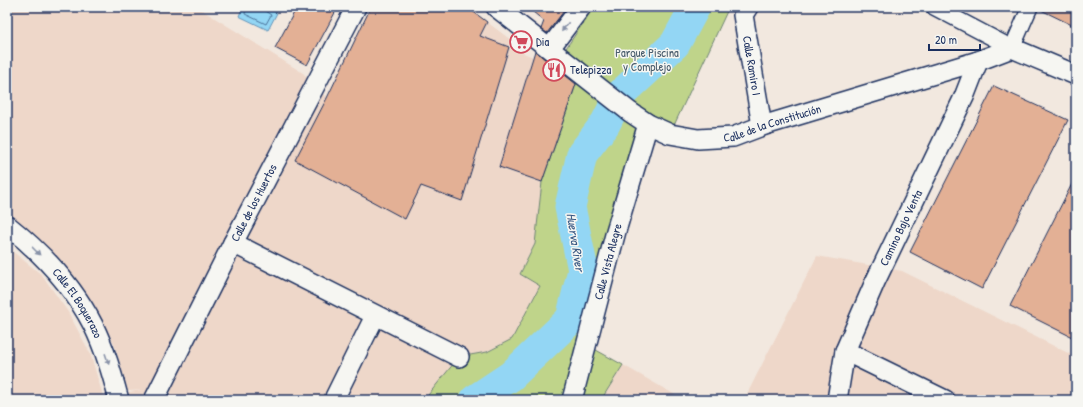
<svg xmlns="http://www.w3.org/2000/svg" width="1083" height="407" font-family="'Patrick Hand',sans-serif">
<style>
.built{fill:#eed7c9}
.green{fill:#bfd48a;stroke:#6d8274}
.water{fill:#93d6f4;stroke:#6393b8}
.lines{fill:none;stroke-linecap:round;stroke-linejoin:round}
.shore{stroke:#4b729a;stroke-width:1}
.river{stroke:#93d6f4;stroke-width:31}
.building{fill:#e3b095;stroke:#1b2f5e}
.pedestrian-casing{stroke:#1b2f5e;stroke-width:18}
.minor-casing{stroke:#1b2f5e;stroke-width:22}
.pedestrian{stroke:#f6f6f2;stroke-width:15}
.minor{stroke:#f6f6f2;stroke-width:19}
.oneway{fill:#8892a8}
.labels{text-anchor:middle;stroke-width:3;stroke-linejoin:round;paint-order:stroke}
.poi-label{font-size:12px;fill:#1b2f5e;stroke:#f6f6f2;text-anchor:start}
.park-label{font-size:12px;fill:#445869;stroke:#f6f6f2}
.street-label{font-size:12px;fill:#1b2f5e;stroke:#f6f6f2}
.water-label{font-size:13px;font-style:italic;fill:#395984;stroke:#f6f6f2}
</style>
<rect width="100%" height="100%" fill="#f2e8df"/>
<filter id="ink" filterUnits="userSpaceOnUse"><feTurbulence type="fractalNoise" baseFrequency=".025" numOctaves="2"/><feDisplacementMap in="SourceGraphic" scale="8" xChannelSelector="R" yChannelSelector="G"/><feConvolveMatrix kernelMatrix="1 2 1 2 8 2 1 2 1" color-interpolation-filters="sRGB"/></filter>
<g filter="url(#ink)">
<g class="built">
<polygon points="7,7 197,7 303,73 327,98 467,7 511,40 509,47 533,57 499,167 542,182 535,244 520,274 540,286 512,339 486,352 459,357 424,400 7,400 7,247 42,275 68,312 90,353 103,396 142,390 128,391 114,343 88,298 59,259 7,218"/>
<polygon points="817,256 902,271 1076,357 1076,400 744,400"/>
<polygon points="623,365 684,400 601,400"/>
</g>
<polygon class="green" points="594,7 729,7 670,134 648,125 587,345 623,365 601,400 424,400 459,357 487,352 512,339 540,286 520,274 535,244 542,182 580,73 560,57"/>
<polygon class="water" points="243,7 265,7 277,13 268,30 239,16"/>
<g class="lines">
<polyline class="shore" points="246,7 245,14 266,24 271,15 265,11 264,7"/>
<polyline class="river" points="475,400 511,376 571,319 583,270 570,207 582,154 605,124 620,95 675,44 695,7"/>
</g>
<g class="building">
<polygon points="297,7 338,7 307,65 275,48"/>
<polygon points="371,7 467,7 487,22 480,36 509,47 462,201 421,186 405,219 295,160 327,98"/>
<polygon points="527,7 567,7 547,33 541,29 544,21"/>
<polygon points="1039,7 1076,7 1076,27 1039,9"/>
<polygon points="535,51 576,84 542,182 499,167"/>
<polygon points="994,86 1068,120 982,289 910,252"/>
<polygon points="1076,176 1076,339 1010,306"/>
</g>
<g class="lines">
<g class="pedestrian-casing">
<polyline id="pedestrian" points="934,7 1012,48 1030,7"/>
</g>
<g class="minor-casing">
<g id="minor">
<path id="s1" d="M496 7 630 112 648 124 670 134 698 139 733 137 762 126 978 61 1012 48 1076 75"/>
<path id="s2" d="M748 7 743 15 762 126"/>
<polyline points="550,48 581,7"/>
<path id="s3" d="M7 225C41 252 73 286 93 325 105 349 112 374 119 400"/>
<polyline points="233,243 459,357"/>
<polyline points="845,351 945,400"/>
<polyline points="335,397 375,316"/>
<path id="s4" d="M154 400 233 243 356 7"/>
<path id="s5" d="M572 400 616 231 648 124"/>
<path id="s6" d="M837 400 845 351 875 282 964 97 978 61"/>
</g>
</g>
<use href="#pedestrian" class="pedestrian"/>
<use href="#minor" class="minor"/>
</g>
<defs><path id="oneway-solid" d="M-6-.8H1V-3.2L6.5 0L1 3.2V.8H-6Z"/></defs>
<g class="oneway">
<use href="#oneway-solid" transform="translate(565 27) rotate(127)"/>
<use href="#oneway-solid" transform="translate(36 251) rotate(45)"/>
<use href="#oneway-solid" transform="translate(107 359) rotate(71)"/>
</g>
</g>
<defs>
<g id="supermarket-ring" transform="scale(1.15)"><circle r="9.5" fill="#f6f6f2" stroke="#d1495b" stroke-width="1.5"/><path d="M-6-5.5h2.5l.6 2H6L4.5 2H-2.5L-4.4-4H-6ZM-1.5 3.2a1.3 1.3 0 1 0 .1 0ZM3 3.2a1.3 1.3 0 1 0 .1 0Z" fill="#d1495b"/></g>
<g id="restaurant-ring" transform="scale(1.15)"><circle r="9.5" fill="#f6f6f2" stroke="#d1495b" stroke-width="1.5"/><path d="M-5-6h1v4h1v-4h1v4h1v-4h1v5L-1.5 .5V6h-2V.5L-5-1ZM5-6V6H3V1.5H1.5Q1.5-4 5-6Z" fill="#d1495b"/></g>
</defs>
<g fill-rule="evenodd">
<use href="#supermarket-ring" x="521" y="42"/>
<use href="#restaurant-ring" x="554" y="70"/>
</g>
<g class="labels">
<g class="poi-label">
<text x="536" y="46">Dia</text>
<text x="570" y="74">Telepizza</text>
</g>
<g class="park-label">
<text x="647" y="57">Parque Piscina<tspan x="647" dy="14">y Complejo</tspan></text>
</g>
<g class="street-label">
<text dy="4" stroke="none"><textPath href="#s2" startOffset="61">Calle Ramiro I</textPath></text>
<text dy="4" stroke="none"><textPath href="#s1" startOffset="321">Calle de la Constitución</textPath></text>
<text dy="4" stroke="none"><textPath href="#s4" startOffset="221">Calle de los Huertos</textPath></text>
<text dy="4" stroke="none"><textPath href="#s6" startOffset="185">Camino Bajo Venta</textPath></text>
<text dy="4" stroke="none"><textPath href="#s5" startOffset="143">Calle Vista Alegre</textPath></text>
<text dy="4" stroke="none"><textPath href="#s3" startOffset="106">Calle El Boquerazo</textPath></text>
</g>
<g class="water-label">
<text transform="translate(576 242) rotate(81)" y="5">Huerva River</text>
</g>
</g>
<rect width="1083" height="407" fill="none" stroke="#f6f6f2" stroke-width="24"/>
<rect x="12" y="12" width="1059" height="383" fill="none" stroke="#1b2f5e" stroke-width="1.5" filter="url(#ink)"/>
<path d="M929 44v6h51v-6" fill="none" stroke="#1b2f5e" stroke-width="2"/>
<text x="935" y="44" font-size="12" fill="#1b2f5e" stroke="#f6f6f2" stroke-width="3" paint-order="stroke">20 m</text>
</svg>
